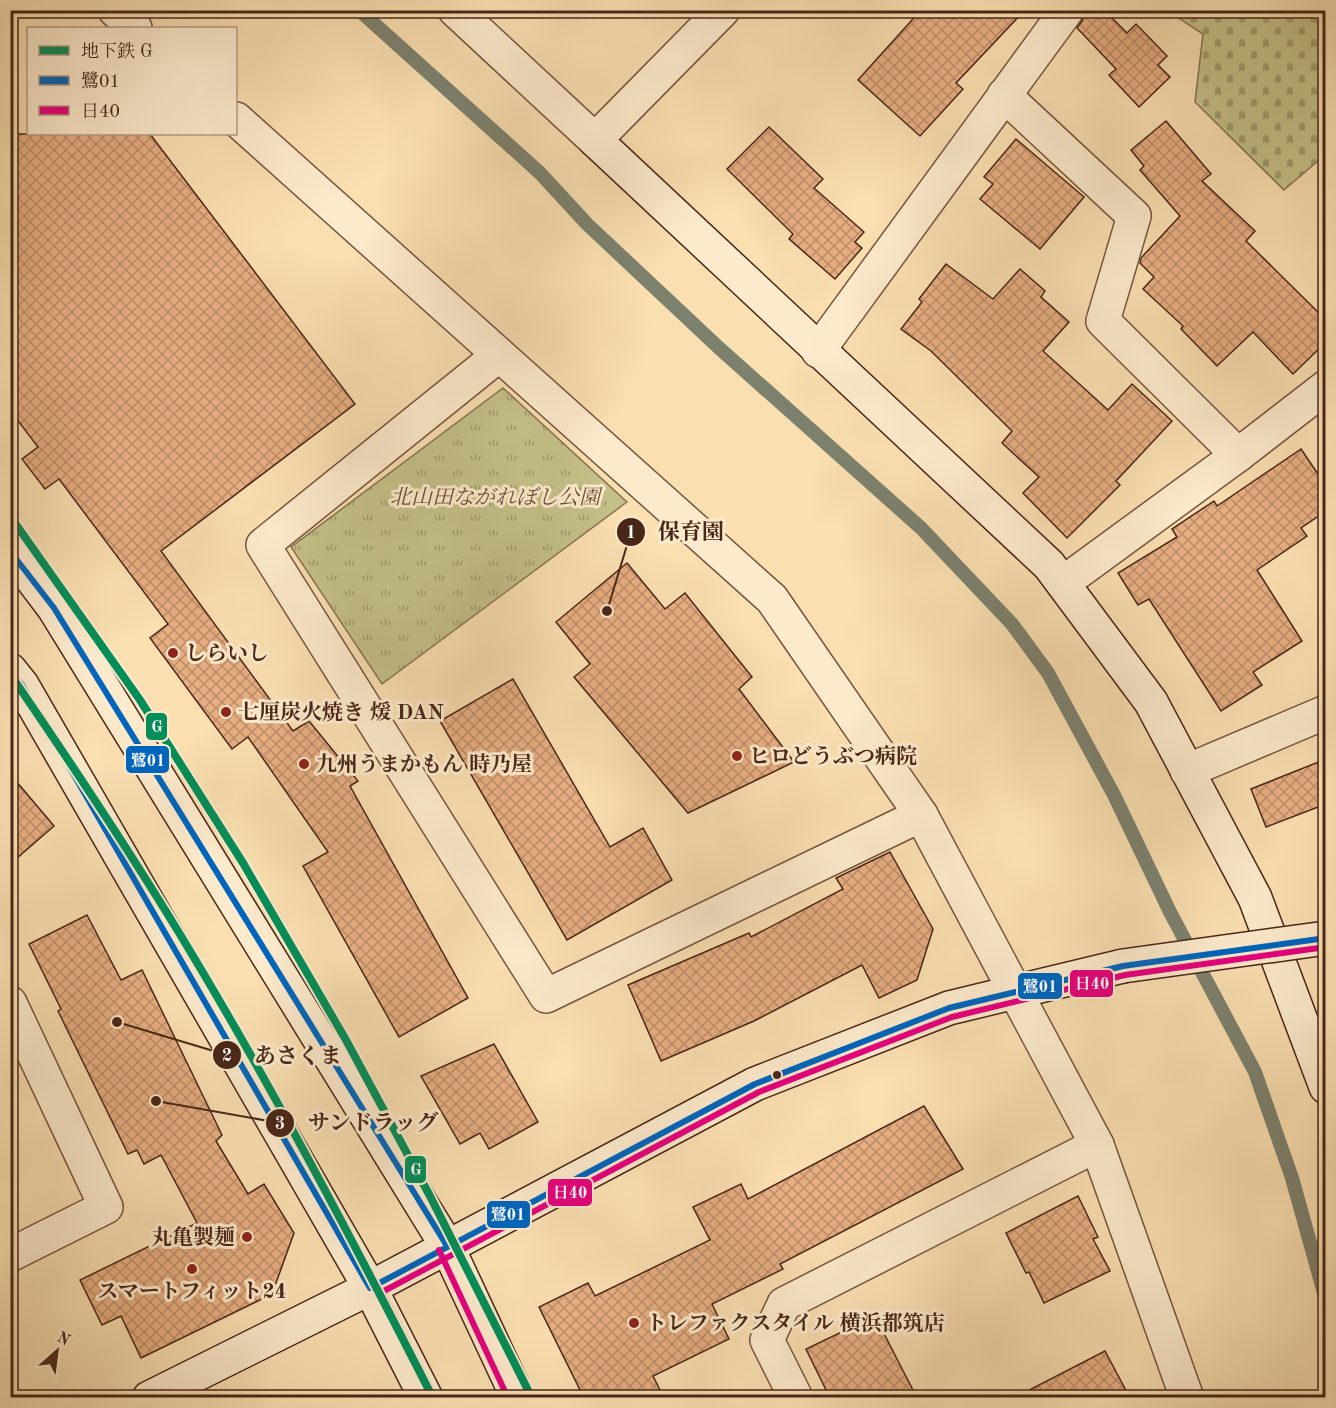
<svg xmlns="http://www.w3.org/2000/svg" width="1336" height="1408" font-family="'Old Standard TT','Noto Serif JP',serif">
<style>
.cemetery{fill:url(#cemetery-stones);stroke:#867350;stroke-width:1.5}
.park{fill:url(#park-tufts);stroke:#867350;stroke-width:1.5}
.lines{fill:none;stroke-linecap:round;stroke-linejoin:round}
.stream{stroke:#7c816e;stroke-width:14}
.building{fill:url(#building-cross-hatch);stroke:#482618;stroke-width:1.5}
.street-casing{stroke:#74543e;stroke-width:36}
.secondary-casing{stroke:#482618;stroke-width:36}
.street{stroke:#fceacc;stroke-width:33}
.secondary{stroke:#fceacc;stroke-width:33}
.secondary-bridge-casing{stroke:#482618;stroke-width:36;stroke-linecap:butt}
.secondary-bridge{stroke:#fceacc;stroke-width:33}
.bus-1-casing{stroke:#fceacc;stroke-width:10}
.bus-2-casing{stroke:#fceacc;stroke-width:10}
.bus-1{stroke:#0065bd;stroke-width:6}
.bus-2{stroke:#e5007d;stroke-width:6}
.metro-1-casing{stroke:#fceacc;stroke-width:12}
.metro-1{stroke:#048d58;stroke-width:8}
.poi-dot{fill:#8f2418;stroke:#fceacc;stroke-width:2}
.bus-dot{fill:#482618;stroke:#fceacc;stroke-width:2}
.labels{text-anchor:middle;stroke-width:6;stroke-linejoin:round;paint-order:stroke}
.park-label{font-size:21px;font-style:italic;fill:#674c34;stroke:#fceacc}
.poi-label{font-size:21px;font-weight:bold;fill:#482618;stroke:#fceacc;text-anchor:start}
.leader{fill:none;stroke:#482618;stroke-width:2}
.callout-dot{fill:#482618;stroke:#fceacc;stroke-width:2}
.mark-label{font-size:18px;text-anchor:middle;font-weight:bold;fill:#fff}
.callout-label{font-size:22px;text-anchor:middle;font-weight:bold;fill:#482618;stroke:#fceacc;stroke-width:6;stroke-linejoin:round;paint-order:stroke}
.line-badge{stroke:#fceacc;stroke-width:2}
.badge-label{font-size:16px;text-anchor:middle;font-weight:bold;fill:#fff}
</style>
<defs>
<pattern id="cemetery-stones" width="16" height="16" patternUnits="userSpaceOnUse" patternTransform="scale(1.5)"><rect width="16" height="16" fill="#c4c088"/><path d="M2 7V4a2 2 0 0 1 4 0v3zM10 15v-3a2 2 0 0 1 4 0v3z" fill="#a19c6e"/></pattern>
<pattern id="park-tufts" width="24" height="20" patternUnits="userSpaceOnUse" patternTransform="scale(1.5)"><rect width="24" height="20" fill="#c4c088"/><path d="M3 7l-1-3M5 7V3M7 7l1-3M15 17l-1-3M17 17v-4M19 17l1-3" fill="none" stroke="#a19c6e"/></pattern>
<pattern id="building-cross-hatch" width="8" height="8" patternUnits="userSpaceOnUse" patternTransform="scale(1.5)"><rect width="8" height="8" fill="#e7ae81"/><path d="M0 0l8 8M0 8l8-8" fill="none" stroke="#bd8d69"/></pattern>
</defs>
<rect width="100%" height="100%" fill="#fadfb1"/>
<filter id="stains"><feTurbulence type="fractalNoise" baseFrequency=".00333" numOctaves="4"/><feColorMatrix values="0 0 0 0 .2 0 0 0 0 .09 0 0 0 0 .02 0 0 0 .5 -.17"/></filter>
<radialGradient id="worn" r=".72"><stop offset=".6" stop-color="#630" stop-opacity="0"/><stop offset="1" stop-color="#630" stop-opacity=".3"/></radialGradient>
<polygon class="cemetery" points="1168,11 1325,11 1325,155 1284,190 1195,102 1203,34"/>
<polygon class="park" points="503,388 627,502 382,684 291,547"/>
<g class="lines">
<polyline class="stream" points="359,10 540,173 587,224 718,347 921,528 1012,624 1048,673 1114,795 1170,912 1255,1072 1292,1178 1326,1300"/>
</g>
<g class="building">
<polygon points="921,10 1025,10 956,83 963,89 920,136 858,80"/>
<polygon points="1085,10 1104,10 1127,33 1136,24 1167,56 1158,65 1170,77 1139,107 1109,75 1116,69 1077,28 1082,21"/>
<polygon points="1166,121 1211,174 1202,181 1255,231 1246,241 1326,320 1326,342 1293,374 1253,332 1217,366 1181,329 1183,326 1143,289 1154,277 1140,263 1141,258 1180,216 1140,170 1144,166 1131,150"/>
<polygon points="769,127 823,179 814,188 864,232 855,242 862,248 835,279 789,239 793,234 727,169"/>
<polygon points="10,134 150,134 355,404 161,551 293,731 309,721 358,781 350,786 468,998 399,1037 303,866 328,852 248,737 232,749 150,638 168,624 59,479 45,489 22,459 38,447 10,410"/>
<polygon points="1016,139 1084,197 1040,249 980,199 993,184 984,177"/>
<polygon points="946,264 993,299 1020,269 1045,291 1041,297 1069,322 1043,351 1108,410 1132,384 1172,421 1116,481 1120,485 1067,538 1023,493 1039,477 1002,443 1012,431 931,351 901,329 922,302 919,299"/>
<polygon points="1301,449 1326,486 1326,511 1301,528 1307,536 1257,570 1302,641 1253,672 1262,685 1221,711 1149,599 1138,605 1118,573 1177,537 1172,529 1214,501 1217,506"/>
<polygon points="627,563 665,609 685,593 752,677 739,689 794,762 688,813 574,677 590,664 556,622"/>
<polygon points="513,679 610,847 643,828 672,880 567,940 440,721"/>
<polygon points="1326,759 1326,804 1266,827 1251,789"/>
<polygon points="10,774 54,826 10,864"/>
<polygon points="890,852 933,929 917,980 879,998 862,965 754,1021 661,1061 628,985 749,933 751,937 843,889 836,878"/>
<polygon points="87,915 121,980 142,970 222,1135 216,1141 248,1194 264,1184 294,1233 272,1294 141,1358 121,1316 102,1325 80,1280 197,1223 161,1155 144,1164 137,1150 128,1154 58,1011 61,1009 29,944"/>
<polygon points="494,1044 538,1122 489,1149 480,1133 460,1144 421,1076"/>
<polygon points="924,1106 963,1169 780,1264 783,1269 712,1304 729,1339 653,1376 664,1398 584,1398 539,1307 588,1283 595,1296 710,1240 693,1207 741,1184 748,1199"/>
<polygon points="1078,1196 1098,1237 1093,1239 1110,1271 1044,1303 1029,1272 1026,1273 1006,1233"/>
<polygon points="875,1316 917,1398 830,1398 806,1349"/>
<polygon points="1105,1351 1130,1398 1014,1398"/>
</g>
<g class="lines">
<g class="street-casing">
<g id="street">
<polyline points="115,10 135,28"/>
<polyline points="455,10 595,140 723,10"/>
<polyline points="1004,95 1134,216 1103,321 1238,455 1063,583"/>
<polyline points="236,119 772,599 921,815 1097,1145"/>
<polyline points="818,351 1067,10"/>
<polyline points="499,355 263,545 546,996 921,815"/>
<polyline points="1238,455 1326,387"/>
<polyline points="1187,771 1326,712"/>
<polyline points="10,1003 106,1207 10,1255"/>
<polyline points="796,1398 767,1340 784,1304 1097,1145 1187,1398"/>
</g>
</g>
<g class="secondary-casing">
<g id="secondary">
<polyline points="595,140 1049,565 1151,702 1255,898 1326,1087"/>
<polyline points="10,550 54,608 447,1246 518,1398"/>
<polyline points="10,670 22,685 370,1288 426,1398"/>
<polyline points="149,1398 370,1288 755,1084 949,1008 1123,966"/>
</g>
</g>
<use href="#street" class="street"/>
<use href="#secondary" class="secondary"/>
<g class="secondary-bridge-casing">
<polyline id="secondary-bridge" points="1123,966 1326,938"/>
</g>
<use href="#secondary-bridge" class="secondary-bridge"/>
<g class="bus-1-casing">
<g id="bus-1">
<polyline points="10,551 54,608 447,1246"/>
<polyline points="10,671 22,685 370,1288 755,1084 949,1008 1123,966 1326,938"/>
</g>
</g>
<g class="bus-2-casing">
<g id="bus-2">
<polyline points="439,1250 508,1398"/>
<polyline points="434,1394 382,1292 759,1092 952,1017 1125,975 1326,947"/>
</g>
</g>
<use href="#bus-1" class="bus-1"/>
<use href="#bus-2" class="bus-2"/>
<g class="metro-1-casing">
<g id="metro-1">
<polyline points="10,516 140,700 243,863 346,1040 431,1198 532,1398"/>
<path d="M10 674C69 760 127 847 181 936 272 1086 353 1241 433 1398"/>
</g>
</g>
<use href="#metro-1" class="metro-1"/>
</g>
<g class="poi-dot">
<circle cx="173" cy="653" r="6"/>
<circle cx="226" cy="712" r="6"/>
<circle cx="737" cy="756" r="6"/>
<circle cx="304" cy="764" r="6"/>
<circle cx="247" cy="1237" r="6"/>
<circle cx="192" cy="1269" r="6"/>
<circle cx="634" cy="1323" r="6"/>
</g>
<circle class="bus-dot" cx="777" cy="1075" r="5"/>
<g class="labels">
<g class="park-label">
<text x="495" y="504">北山田ながれぼし公園</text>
</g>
<g class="poi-label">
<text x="185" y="660">しらいし</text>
<text x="238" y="719">七厘炭火焼き 煖 DAN</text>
<text x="749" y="763">ヒロどうぶつ病院</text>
<text x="316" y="771">九州うまかもん 時乃屋</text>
<text x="235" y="1244" text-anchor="end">丸亀製麺</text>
<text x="192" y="1298" text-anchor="middle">スマートフィット24</text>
<text x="646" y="1330">トレファクスタイル 横浜都筑店</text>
</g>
</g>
<path class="leader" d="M607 611L631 532M117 1022L227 1055M156 1101L280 1123"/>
<g class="callout-dot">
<circle cx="607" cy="611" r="6"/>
<circle cx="117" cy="1022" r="6"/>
<circle cx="156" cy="1101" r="6"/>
<circle cx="631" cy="532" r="15"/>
<circle cx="227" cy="1055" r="15"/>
<circle cx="280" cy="1123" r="15"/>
</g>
<g class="mark-label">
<text x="631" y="538">1</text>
<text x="227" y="1061">2</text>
<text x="280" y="1129">3</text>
</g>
<g class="callout-label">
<text x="691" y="539">保育園</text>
<text x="298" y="1063">あさくま</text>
<text x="373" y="1130">サンドラッグ</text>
</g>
<g class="line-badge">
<rect x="145" y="712" width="23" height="29" rx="6" fill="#048d58"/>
<rect x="125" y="745" width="45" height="29" rx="6" fill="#0065bd"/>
<rect x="1069" y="969" width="45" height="29" rx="6" fill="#e5007d"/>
<rect x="1017" y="972" width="46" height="28" rx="6" fill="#0065bd"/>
<rect x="404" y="1155" width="23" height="29" rx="6" fill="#048d58"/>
<rect x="547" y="1178" width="46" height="29" rx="6" fill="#e5007d"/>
<rect x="486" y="1200" width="45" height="29" rx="6" fill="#0065bd"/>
</g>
<g class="badge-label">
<text x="157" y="732">G</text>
<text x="148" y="766">鷺01</text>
<text x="1092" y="989">日40</text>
<text x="1040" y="992">鷺01</text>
<text x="416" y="1175">G</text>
<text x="570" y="1198">日40</text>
<text x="508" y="1220">鷺01</text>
</g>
<rect width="1336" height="1408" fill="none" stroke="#fadfb1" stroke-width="36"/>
<rect x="12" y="12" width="1312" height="1384" fill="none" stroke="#482618" stroke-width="3"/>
<rect x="18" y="18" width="1300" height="1372" fill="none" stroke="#482618" stroke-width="1.5"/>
<rect x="27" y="27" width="210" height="108" fill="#fceacc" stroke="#b49c84" stroke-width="1.5"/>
<rect x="39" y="46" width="30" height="9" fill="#048d58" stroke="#b49c84" stroke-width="1.5"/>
<text x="81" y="57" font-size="18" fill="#482618">地下鉄 G</text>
<rect x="39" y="76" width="30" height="9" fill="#0065bd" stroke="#b49c84" stroke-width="1.5"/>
<text x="81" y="87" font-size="18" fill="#482618">鷺01</text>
<rect x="39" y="106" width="30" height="9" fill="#e5007d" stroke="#b49c84" stroke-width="1.5"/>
<text x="81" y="117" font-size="18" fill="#482618">日40</text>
<g transform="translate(57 1351) rotate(28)" stroke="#fceacc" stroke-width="4.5" paint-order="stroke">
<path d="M0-4.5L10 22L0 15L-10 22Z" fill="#482618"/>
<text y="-9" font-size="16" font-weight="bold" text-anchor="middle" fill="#482618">N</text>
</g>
<rect width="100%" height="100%" filter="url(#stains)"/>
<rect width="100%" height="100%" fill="url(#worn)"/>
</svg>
